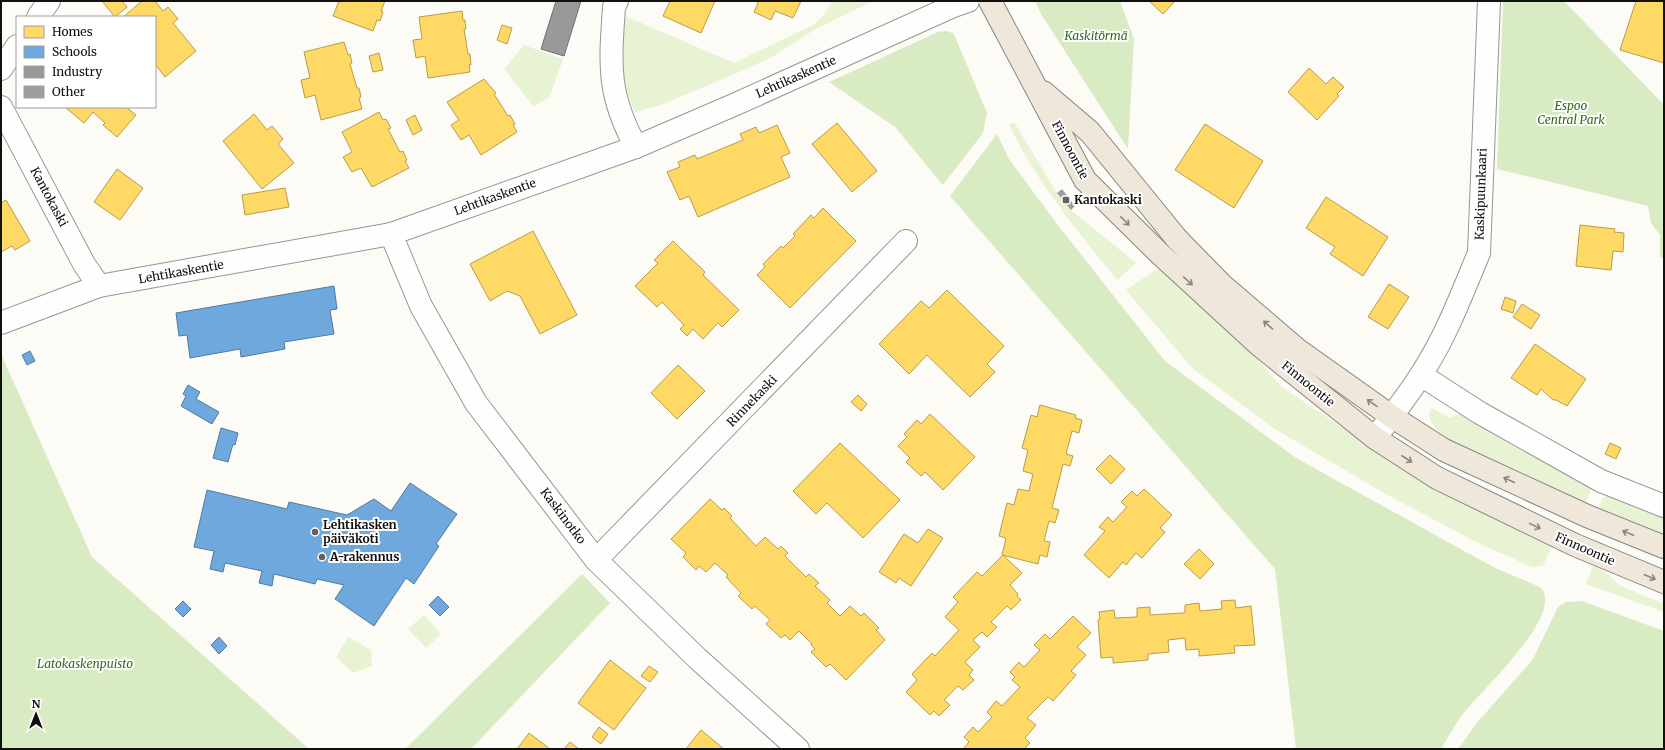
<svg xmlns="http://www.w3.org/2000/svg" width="1665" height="750" font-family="Merriweather,serif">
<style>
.green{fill:#e8f3d4}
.forest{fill:#d9ebc2}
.homes{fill:#ffd966;stroke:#b79d4c}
.schools{fill:#6fa8dc;stroke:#527a9f}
.industry{fill:#999;stroke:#707070}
.building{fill:#a09e9b}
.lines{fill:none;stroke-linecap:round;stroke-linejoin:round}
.minor-casing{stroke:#969694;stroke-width:24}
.primary-casing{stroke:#848381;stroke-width:24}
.minor{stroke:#fffefe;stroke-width:22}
.primary{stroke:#eee7da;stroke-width:22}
.oneway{stroke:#8a867f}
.poi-dot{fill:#636260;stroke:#fff;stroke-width:1.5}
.labels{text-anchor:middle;stroke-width:4;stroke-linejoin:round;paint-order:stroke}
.park-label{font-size:12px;font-style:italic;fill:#316d1b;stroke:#fff}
.street-label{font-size:12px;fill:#101010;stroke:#fff}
.poi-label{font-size:12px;font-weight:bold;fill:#101010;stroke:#fff;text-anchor:start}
</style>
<rect width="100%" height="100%" fill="#fcfbf6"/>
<g class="green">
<polygon points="832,1 873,1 814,30 772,57 744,70 661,105 635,112 625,89 618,52 623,15 734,63 813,25 824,15"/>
<polygon points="524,45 563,59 550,96 534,107 504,69"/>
<path d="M1014 122 1057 193 1071 210 1136 263 1117 280C1077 231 1037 182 1009 125Z"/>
<polygon points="1160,267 1220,317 1282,387 1412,474 1511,527 1552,545 1543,566 1532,567 1478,543 1384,493 1273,428 1192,368 1126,290"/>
<polygon points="1432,408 1450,418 1466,412 1590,484 1591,490 1585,505 1506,469 1442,436 1430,421 1429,414"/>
<polygon points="1609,495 1664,515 1664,537 1598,511 1603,498"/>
<polygon points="1594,563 1621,586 1664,604 1664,612 1586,584"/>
<polygon points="424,615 441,634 426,648 408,629"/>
<polygon points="348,637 371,650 372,666 353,673 336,657"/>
</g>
<g class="forest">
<polygon points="1035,1 1120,1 1134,39 1128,149 1041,14"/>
<polygon points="1503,1 1564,1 1664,105 1664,259 1660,257 1660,235 1651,223 1648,206 1497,169"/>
<polygon points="947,31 954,34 987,113 983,133 943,185 895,127 829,82 938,32"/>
<path d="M997 134 1009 159 1057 224 1165 361 1296 458 1495 568 1540 587C1568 612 1477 695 1462 715 1454 726 1448 738 1441 749H1296L1275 569 950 196Z"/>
<polygon points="1,354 92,557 309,749 1,749"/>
<polygon points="582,574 610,603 471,749 405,749"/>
<polygon points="1582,601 1664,631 1664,749 1458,749 1476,724 1533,659 1558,607 1566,602"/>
</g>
<g class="homes">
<polygon points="102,1 122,1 127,7 115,17"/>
<polygon points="142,1 155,1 163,11 168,7 178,19 173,23 196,51 165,77 155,64 155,17 123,17"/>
<polygon points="339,1 385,1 381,11 383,12 380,21 377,20 373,31 333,16"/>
<polygon points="670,1 715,1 701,33 663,16"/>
<polygon points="756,1 801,1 793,18 775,11 771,20 754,12 758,3"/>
<polygon points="1149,1 1175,1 1163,14"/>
<polygon points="1636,1 1664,1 1664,63 1620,50"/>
<polygon points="462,11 463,20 465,20 466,29 464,29 468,54 470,54 471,65 469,65 470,72 428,78 425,56 416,58 413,40 422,39 419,17"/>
<polygon points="502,25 512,28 507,44 497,40"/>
<polygon points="344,42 348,55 350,54 352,63 350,64 357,88 359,88 361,97 359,98 362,109 321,120 315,95 305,98 301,80 310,78 304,52"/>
<polygon points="379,53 383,70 373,72 369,56"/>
<polygon points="1309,68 1326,84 1333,77 1344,87 1337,94 1339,96 1317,120 1288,92"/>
<polygon points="484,79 496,93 494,94 508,116 510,115 515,124 513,125 517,132 481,155 469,135 461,140 451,125 459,120 447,102"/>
<polygon points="65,107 126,107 136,115 117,137 103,125 105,123 93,112 84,123"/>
<polygon points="379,112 383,120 386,119 391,128 388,129 400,152 403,151 407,160 405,161 409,168 372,187 361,168 352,172 343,157 352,152 342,132"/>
<polygon points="254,114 267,130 272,126 283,139 278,144 294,163 262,189 223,141"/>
<polygon points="415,115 422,130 413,135 406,120"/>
<polygon points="837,123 877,171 852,192 812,144"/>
<polygon points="1205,124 1263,161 1234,208 1175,170"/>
<polygon points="777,125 790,153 781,157 790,177 698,217 689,196 680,200 667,172 680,167 678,162 695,155 697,159 743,140 740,134 756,127 759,133"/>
<polygon points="117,169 143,188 120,220 94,202"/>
<polygon points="285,188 289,207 245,215 242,195"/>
<polygon points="1326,197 1388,237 1363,276 1330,254 1335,247 1306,228"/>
<polygon points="6,200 30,241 15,250 12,246 1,252 1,203"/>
<polygon points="823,208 856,241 790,308 757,275 765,267 763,264 781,246 783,248 795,236 793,234 811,215 814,218"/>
<polygon points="1580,225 1615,229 1614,232 1624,233 1623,252 1613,251 1611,270 1576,266"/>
<polygon points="533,231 577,315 540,334 520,296 507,291 490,301 470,264"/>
<polygon points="673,241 705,272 703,275 739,310 722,327 718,323 703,339 693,329 687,336 680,329 684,325 662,302 657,307 635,286 658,263 654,260"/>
<polygon points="1389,284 1409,297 1388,329 1368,317"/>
<polygon points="947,290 1004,346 987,364 995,372 970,397 927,355 909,374 879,344 921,301 929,308"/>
<polygon points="1505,297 1516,301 1513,313 1501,309"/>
<polygon points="1522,304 1540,315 1531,329 1513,317"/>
<polygon points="1535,344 1586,379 1567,406 1556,400 1553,400 1541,389 1537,395 1511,378"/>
<polygon points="678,365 705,391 677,419 651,393"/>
<polygon points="858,395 867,404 861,411 851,402"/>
<polygon points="1040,405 1076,415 1075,418 1082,420 1079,433 1072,431 1066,454 1073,456 1070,466 1063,464 1052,508 1059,510 1055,523 1049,521 1044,541 1050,542 1047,557 1040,555 1038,564 1002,555 1006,538 999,536 1007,503 1014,505 1018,489 1029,491 1033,474 1023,471 1028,450 1022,448 1031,415 1037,417"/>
<polygon points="930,414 975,457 943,490 925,472 921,476 906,462 910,458 898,446 907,437 904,434 917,420 921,424"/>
<polygon points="840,443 900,500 863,538 827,503 816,514 793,491"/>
<polygon points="1610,443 1621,448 1616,459 1605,454"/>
<polygon points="1110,455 1125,469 1111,484 1096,469"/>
<polygon points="1144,489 1172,515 1160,528 1165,532 1142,558 1136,553 1126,565 1123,562 1109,578 1084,555 1105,531 1099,527 1108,517 1113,522 1127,507 1121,502 1132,491 1137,496"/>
<polygon points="710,499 722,510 724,508 732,516 730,518 756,546 765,537 778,549 781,546 788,553 785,556 806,577 809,574 819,583 815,586 830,600 827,603 840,616 850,606 861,616 864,613 879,628 876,630 885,640 846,680 830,664 826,667 811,652 815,649 811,645 812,644 799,631 790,640 785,635 781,638 766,624 770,620 755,606 752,609 738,596 741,593 726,577 728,575 715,563 706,572 699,566 696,570 683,557 686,553 671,539"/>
<polygon points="928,529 943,538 911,586 899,578 896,583 879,572 904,534 918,543"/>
<polygon points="1199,549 1214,564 1200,579 1184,564"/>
<polygon points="1003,555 1022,573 1010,585 1018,594 1017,596 1021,600 1011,610 1007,606 991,622 997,627 987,637 982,632 973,640 980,647 965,662 973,670 969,675 974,680 963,690 958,686 944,700 950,705 939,716 934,711 930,715 906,692 917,680 912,674 932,653 935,656 959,630 945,617 958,602 953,597 977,572 982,576"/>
<polygon points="1235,600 1236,608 1251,606 1255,645 1234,646 1235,653 1199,656 1199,649 1186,650 1185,638 1168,640 1169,652 1148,654 1148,660 1113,663 1113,657 1101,658 1098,620 1100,619 1099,612 1114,610 1115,618 1137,617 1137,608 1150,607 1150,615 1183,613 1185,612 1185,605 1199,603 1200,611 1222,609 1221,601"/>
<polygon points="1073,616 1091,633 1077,647 1086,655 1071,671 1076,675 1053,701 1048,697 1027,718 1036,725 1025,738 1030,743 1024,749 963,749 969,742 964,737 973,727 978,732 992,717 987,712 996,701 1002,706 1020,687 1012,680 1015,677 1010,672 1019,662 1024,667 1040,650 1034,645 1045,634 1050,639"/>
<polygon points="610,660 646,688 614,730 578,703"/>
<polygon points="649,666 658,672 650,682 641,676"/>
<polygon points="599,727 608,734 601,744 592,737"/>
<polygon points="701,730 724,749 686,749"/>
<polygon points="529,733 550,749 517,749"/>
<polygon points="570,742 579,749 564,749"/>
</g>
<g class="schools">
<polygon points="334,286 337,309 330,310 334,334 284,342 285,349 241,357 240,349 190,358 187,335 179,336 176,313"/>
<polygon points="30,351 35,361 27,365 22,355"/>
<polygon points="188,385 200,392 196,399 219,412 212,424 181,406 186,396 183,394"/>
<polygon points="221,428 238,433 235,445 233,444 228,462 213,458"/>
<polygon points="410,483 457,514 436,544 439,546 414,584 406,578 374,626 335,599 344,585 317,579 315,584 274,574 272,586 259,583 262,571 225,563 223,572 210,569 214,551 194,547 207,490 287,509 289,502 347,515 374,499 391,511"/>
<polygon points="438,596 449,607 440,616 429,605"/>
<polygon points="183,601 191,609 183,617 175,609"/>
<polygon points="219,637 227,646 219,654 211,645"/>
</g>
<polygon class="industry" points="556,1 581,1 564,56 541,49"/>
<polygon class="building" points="1062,189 1075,206 1071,210 1057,193"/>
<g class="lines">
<g class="minor-casing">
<g id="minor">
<path d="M617 1 614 7C610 65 607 94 636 147"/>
<polyline points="38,17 49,1"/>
<polyline points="1,69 17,46"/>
<polyline points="1,107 84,264 99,286"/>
<polyline points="391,234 421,306 476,403 596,560 697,658 798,749"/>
<polyline points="1,323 99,286 391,234 636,147 736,104 951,7 968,1"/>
<polyline points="1421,375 1480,413 1601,481 1664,506"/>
<path d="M1375 438C1393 414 1412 391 1427 365 1448 331 1463 291 1479 253L1489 1"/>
<polyline points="596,560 906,241"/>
</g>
</g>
<g class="primary-casing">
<g id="primary">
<polyline points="990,1 1085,180 1160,254 1259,345 1375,438 1437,478 1575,545 1664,582"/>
<polyline points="1043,92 1090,132 1177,239 1221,284 1298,350 1391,416 1444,450 1587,516 1664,547"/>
</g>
</g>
<use href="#minor" class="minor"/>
<use href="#primary" class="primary"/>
</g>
<defs><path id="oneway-shaft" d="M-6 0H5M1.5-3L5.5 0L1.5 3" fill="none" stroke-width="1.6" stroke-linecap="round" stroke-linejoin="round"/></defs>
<g class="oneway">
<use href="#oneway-shaft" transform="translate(1125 221) rotate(45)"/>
<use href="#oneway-shaft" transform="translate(1188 281) rotate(42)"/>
<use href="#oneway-shaft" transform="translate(1268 325) rotate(-139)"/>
<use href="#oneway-shaft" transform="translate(1372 403) rotate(-145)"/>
<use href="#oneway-shaft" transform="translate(1407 459) rotate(33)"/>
<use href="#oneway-shaft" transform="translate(1509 480) rotate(-155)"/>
<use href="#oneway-shaft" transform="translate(1535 526) rotate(26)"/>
<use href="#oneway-shaft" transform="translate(1628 533) rotate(-158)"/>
<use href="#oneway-shaft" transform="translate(1650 577) rotate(23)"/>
</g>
<g class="poi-dot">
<rect x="1062" y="196" width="8" height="8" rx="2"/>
<circle cx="315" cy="532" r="4"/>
<circle cx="322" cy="557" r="4"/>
</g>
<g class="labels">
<g class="park-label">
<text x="1096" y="40">Kaskitörmä</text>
<text x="1571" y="110">Espoo<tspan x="1571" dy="14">Central Park</tspan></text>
<text x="85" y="668">Latokaskenpuisto</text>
</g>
<g class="street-label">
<text transform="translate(796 77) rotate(-24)" y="4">Lehtikaskentie</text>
<text transform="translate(1070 150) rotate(62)" y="4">Finnoontie</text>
<text transform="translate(1481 194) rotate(-88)" y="4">Kaskipuunkaari</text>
<text transform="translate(49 197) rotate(62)" y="4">Kantokaski</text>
<text transform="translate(495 197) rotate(-20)" y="4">Lehtikaskentie</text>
<text transform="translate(181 272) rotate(-10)" y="4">Lehtikaskentie</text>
<text transform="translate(1308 384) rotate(39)" y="4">Finnoontie</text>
<text transform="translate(752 401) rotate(-46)" y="4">Rinnekaski</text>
<text transform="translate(563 516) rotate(53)" y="4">Kaskinotko</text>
<text transform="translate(1585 549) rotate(24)" y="4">Finnoontie</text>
</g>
<g class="poi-label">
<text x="1074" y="204">Kantokaski</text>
<text x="323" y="529">Lehtikasken<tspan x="323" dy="14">päiväkoti</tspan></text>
<text x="330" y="561">A-rakennus</text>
</g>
</g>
<rect width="1665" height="750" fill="none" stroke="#101010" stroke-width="4"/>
<rect x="16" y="16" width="140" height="92" fill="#ffffff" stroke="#9f9f9f"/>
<rect x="24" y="26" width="20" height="12" fill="#ffd966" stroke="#9f9f9f"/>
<text x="52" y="36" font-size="12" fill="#101010">Homes</text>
<rect x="24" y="46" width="20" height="12" fill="#6fa8dc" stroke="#9f9f9f"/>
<text x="52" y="56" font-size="12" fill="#101010">Schools</text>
<rect x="24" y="66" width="20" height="12" fill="#999999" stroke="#9f9f9f"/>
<text x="52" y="76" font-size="12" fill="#101010">Industry</text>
<rect x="24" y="86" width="20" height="12" fill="#a09e9b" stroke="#9f9f9f"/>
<text x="52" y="96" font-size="12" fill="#101010">Other</text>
<g transform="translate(36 714)" stroke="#ffffff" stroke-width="3" paint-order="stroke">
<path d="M0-3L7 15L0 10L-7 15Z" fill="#101010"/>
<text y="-6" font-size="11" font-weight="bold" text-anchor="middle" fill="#101010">N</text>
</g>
</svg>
